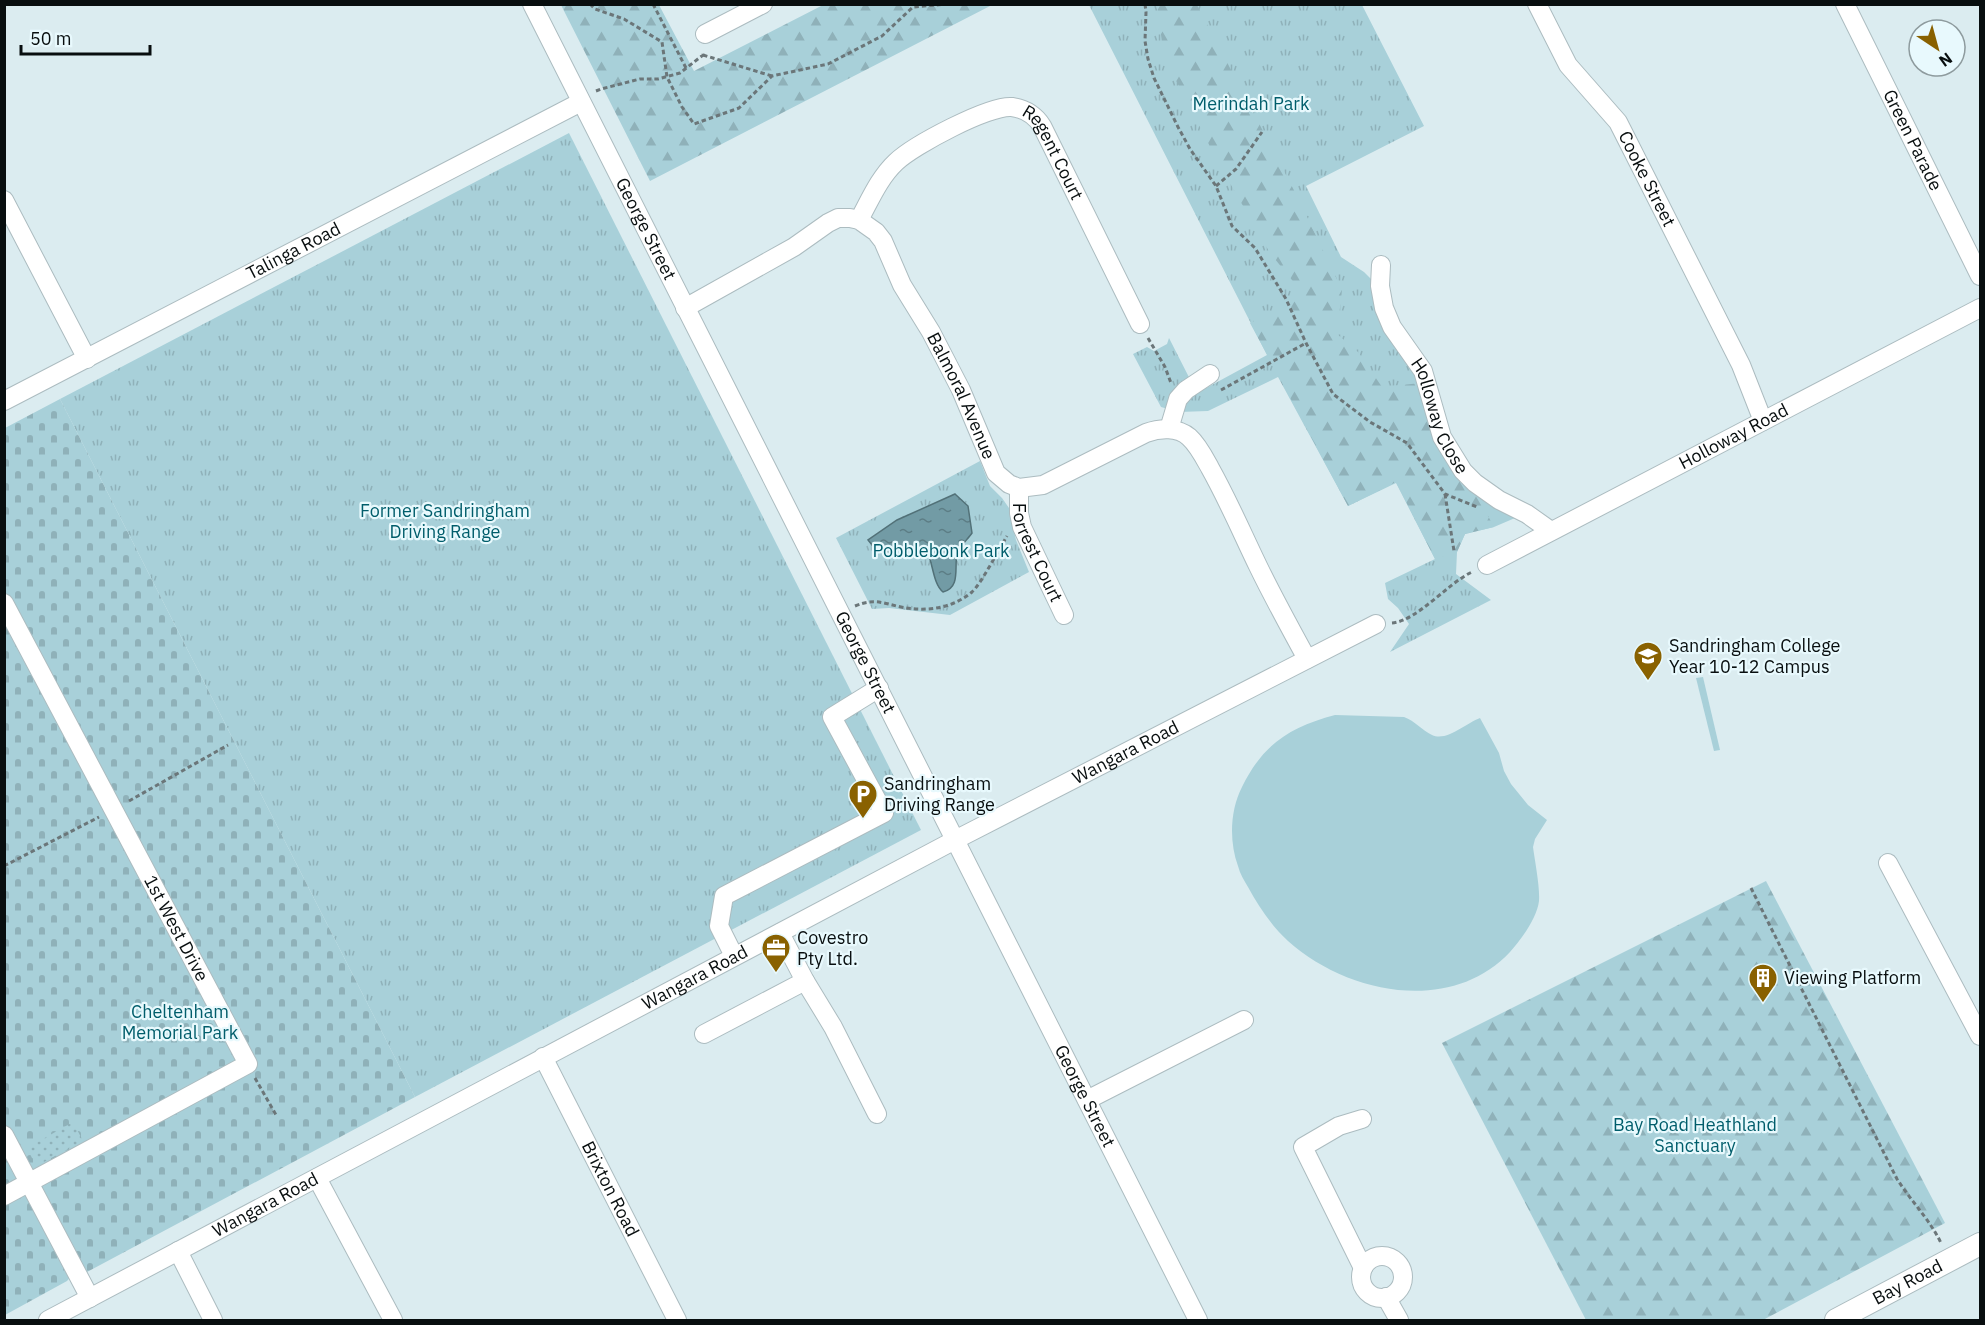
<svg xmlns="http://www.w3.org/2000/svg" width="1985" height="1325" font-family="'IBM Plex Sans',sans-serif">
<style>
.grass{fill:url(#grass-tufts)}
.forest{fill:url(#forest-firs)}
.cemetery{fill:url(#cemetery-stones)}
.garden{fill:url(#garden-dots)}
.pitch{fill:#a8d0d9}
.water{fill:url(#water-ripples);stroke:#527178;stroke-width:1.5}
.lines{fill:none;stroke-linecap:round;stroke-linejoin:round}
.minor-casing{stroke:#acbcc0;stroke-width:20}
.major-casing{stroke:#acbcc0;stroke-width:24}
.path{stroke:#6b7679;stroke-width:3;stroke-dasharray:4.5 3;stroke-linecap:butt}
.minor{stroke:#fff;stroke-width:18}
.major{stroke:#fff;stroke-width:22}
.labels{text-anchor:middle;stroke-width:4.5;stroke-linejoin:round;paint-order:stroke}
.park-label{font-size:18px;fill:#005d6b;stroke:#e8f9fd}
.street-label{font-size:18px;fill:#080e0f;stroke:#e8f9fd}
.poi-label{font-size:18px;fill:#080e0f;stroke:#e8f9fd;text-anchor:start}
</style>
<defs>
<pattern id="grass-tufts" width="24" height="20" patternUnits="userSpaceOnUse" patternTransform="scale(1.5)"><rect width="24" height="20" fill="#a8d0d9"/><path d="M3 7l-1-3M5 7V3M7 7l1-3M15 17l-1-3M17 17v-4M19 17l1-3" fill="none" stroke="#8fb1b9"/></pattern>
<pattern id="forest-firs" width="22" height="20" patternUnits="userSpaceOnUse" patternTransform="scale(1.5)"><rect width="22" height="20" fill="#a8d0d9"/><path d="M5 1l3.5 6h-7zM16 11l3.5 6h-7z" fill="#8fb1b9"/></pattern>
<pattern id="cemetery-stones" width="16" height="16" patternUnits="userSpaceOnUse" patternTransform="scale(1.5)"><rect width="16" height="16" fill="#a8d0d9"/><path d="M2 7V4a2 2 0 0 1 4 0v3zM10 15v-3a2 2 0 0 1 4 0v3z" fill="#8fb1b9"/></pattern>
<pattern id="garden-dots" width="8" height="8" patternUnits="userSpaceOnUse" patternTransform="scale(1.5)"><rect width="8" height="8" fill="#a8d0d9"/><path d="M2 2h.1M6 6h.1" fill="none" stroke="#8fb1b9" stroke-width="1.8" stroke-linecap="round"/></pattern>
<pattern id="water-ripples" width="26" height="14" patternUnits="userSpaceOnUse" patternTransform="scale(1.5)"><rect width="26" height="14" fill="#729ba5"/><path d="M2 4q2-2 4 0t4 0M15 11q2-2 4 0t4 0" fill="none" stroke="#5c7d85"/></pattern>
</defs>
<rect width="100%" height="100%" fill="#dbecf0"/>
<g class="grass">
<polygon points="1089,5 1362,5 1424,126 1306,186 1341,257 1364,272 1372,280 1413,366 1441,454 1454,474 1474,492 1515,518 1494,527 1465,534 1457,552 1456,574 1491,600 1390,652 1409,624 1398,608 1388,599 1385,583 1435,559 1396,483 1348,506 1278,377 1208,411 1179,412 1161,407 1133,354 1147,347 1154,351 1167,344 1169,338 1197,393 1267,355"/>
<polygon points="569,133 921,830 415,1097 60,399"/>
<polygon points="980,461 990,486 1002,498 1009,508 1016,540 1029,572 950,615 889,608 872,609 836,538"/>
</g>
<g class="forest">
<polygon points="561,5 659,5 694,71 823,5 992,5 650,181"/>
<polygon points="1157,5 1197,5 1298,198 1342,290 1337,334 1358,352 1382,387 1421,383 1441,454 1454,474 1475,492 1494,527 1465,534 1457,552 1435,559 1396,482 1348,506 1250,323 1305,296 1270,253 1219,164 1164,57"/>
<polygon points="1766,881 1945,1223 1763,1320 1586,1320 1442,1043"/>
</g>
<polygon class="cemetery" points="60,399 415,1097 87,1272 75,1272 67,1281 5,1315 5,428"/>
<polygon class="garden" points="73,1122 83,1141 42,1163 32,1158 27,1148"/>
<g class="pitch">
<polygon points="1703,677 1720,750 1714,751 1696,678"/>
<path d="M1335 715 1404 717C1415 721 1422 730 1432 735 1447 742 1466 723 1480 718L1499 753 1504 771 1511 784 1528 805 1547 820 1535 839 1533 847C1535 862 1540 887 1539 901 1537 918 1521 940 1510 952 1451 1015 1347 994 1288 941 1271 925 1259 907 1248 887 1244 880 1240 874 1238 866 1229 842 1230 810 1242 787 1263 744 1290 727 1335 715Z"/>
</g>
<path class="water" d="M955 494 968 506 972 533C968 539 959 547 957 554 954 567 961 588 943 592 933 584 933 563 927 551L902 547 889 552 876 550 868 540 897 520Z"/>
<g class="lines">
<g class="minor-casing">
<g id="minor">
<path id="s1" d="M532 4 1198 1320"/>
<path id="s2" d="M1537 4 1568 65 1618 122 1741 365 1763 421"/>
<path id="s3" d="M1845 4 1980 276"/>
<polyline points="705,34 763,4"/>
<polyline points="4,200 87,359"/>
<path id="s4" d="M859 220C870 200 879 178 896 162 914 145 989 105 1012 107 1026 109 1035 115 1042 126L1140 324"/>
<path id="s5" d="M1381 265 1380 286 1384 308 1392 327 1423 371 1442 437 1463 471 1475 483 1499 500 1527 514 1551 531"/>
<path id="s6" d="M685 308 794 247 828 223 838 218H850L859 220 876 232 883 241 902 285 931 332 961 390 996 473 1009 484 1019 488 1043 485 1146 433C1160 428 1178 427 1189 437 1198 445 1204 457 1210 468 1228 500 1242 533 1258 566 1273 597 1290 628 1307 659"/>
<path id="s7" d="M4 401 581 102"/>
<polyline points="1169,429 1178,399 1186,390 1210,374"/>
<path id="s8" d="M1019 488V513L1022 527 1064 615"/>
<path id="s9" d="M1487 565 1980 308"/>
<path id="s10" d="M4 603 248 1064 4 1196"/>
<polyline points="1888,863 1980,1036"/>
<polyline points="780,933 805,981 833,1027 877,1114"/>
<polyline points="734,956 719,926 724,896 884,813 832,717 879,688"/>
<polyline points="704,1034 805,981"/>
<path id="s11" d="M543 1057 677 1320"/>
<polyline points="1087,1100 1244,1020"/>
<polyline points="1362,1119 1339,1126 1303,1147 1363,1268"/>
<polyline points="4,1135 90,1298"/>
<polyline points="317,1178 393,1320"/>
<polyline points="178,1251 213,1320"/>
<circle cx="1382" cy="1277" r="21"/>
<polyline points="1386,1297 1399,1320"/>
<path id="s12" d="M48 1320 955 840 1376 624"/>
</g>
</g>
<g class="major-casing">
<g id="major">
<path id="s13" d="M1836 1320 1980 1244"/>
</g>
</g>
<g class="path">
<polyline points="590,4 595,9 624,19 662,42 667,77 682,107 694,124 739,108 772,76 828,64 882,36 913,7 948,4"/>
<polyline points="653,4 686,68"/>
<polyline points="1145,4 1146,12 1145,41 1148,59 1154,78 1178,127 1190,149 1216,186 1232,226 1255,248 1286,299 1306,343 1333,394 1370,422 1407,443 1445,494 1477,507"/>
<polyline points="703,55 772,76"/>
<polyline points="596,91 601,89 640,79 658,79 680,73 703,55 703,51"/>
<polyline points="1216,186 1236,169 1262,132"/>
<polyline points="1148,338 1165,367 1171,383"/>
<polyline points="1221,390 1306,343"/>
<polyline points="1445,494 1454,551"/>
<path d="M855 606C875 598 882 603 901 607 925 612 952 609 972 592 981 584 999 549 1007 536"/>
<path d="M1392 623C1417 621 1448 583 1472 572"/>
<polyline points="129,801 228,745"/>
<polyline points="4,866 99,817"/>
<path d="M1751 888 1897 1179C1911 1201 1930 1220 1941 1243"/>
<polyline points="255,1078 276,1115"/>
</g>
<use href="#minor" class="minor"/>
<use href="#major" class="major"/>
</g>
<defs>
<g id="school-pin" transform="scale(1.5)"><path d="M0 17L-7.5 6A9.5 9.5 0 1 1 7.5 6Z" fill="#896100" stroke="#e8f9fd"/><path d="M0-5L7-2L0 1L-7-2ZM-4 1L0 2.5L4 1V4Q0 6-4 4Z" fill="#fff"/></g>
<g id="parking-pin" transform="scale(1.5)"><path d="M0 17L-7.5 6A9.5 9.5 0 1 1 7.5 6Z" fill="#896100" stroke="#e8f9fd"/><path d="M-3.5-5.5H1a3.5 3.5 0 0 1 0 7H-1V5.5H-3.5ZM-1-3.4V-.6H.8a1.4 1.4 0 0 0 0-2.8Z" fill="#fff"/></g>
<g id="office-pin" transform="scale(1.5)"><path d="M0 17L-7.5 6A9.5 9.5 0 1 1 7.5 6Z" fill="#896100" stroke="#e8f9fd"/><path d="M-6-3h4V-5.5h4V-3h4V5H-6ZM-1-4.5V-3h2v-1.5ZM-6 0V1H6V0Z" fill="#fff"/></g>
<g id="building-pin" transform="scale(1.5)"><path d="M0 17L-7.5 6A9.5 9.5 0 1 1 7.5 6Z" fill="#896100" stroke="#e8f9fd"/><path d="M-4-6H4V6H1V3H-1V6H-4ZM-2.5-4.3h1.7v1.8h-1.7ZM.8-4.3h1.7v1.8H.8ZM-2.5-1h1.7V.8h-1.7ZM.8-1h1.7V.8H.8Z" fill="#fff"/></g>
</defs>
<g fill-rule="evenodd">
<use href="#school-pin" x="1648" y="656"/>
<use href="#parking-pin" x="863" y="794"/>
<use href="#office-pin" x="776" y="948"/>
<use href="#building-pin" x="1763" y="978"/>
</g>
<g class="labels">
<g class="park-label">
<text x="1251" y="110">Merindah Park</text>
<text x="445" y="517">Former Sandringham<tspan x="445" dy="21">Driving Range</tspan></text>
<text x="941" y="557">Pobblebonk Park</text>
<text x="180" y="1018">Cheltenham<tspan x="180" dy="21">Memorial Park</tspan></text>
<text x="1695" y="1131">Bay Road Heathland<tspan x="1695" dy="21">Sanctuary</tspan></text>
</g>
<g class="street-label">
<text dy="6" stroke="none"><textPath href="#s3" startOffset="152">Green Parade</textPath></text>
<text dy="6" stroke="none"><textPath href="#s4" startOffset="264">Regent Court</textPath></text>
<text dy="6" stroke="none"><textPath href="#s2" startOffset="208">Cooke Street</textPath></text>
<text dy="6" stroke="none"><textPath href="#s1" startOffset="252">George Street</textPath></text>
<text dy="6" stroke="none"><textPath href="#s7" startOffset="326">Talinga Road</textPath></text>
<text dy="6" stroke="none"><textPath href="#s6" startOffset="405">Balmoral Avenue</textPath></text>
<text dy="6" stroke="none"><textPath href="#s5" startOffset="166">Holloway Close</textPath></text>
<text dy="6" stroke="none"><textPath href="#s9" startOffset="278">Holloway Road</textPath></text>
<text dy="6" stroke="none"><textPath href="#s8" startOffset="68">Forrest Court</textPath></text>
<text dy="6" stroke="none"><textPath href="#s1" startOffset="738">George Street</textPath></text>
<text dy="6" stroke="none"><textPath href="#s12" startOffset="1218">Wangara Road</textPath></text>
<text dy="6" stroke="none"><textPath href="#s10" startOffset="368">1st West Drive</textPath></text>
<text dy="6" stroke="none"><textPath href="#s12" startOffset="732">Wangara Road</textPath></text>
<text dy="6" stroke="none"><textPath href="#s1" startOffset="1224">George Street</textPath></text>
<text dy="6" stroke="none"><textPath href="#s11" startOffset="148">Brixton Road</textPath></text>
<text dy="6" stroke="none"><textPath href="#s12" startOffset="246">Wangara Road</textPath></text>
<text dy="6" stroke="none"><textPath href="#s13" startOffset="81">Bay Road</textPath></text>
</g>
<g class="poi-label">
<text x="1669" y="652">Sandringham College<tspan x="1669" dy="21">Year 10-12 Campus</tspan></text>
<text x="884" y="790">Sandringham<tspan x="884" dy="21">Driving Range</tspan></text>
<text x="797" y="944">Covestro<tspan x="797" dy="21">Pty Ltd.</tspan></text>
<text x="1784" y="984">Viewing Platform</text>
</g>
</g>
<rect width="1985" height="1325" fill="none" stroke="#080e0f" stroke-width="12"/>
<g transform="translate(1937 48) rotate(144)"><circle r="28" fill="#e8f9fd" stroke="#8e9b9e" stroke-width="1.5"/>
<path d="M0-4.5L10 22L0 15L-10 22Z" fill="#896100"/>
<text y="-9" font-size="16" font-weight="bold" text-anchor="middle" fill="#080e0f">N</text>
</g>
<path d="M21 45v9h129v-9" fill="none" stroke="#080e0f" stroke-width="3"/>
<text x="30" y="45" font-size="18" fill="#080e0f" stroke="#e8f9fd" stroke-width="4.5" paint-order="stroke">50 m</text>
</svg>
